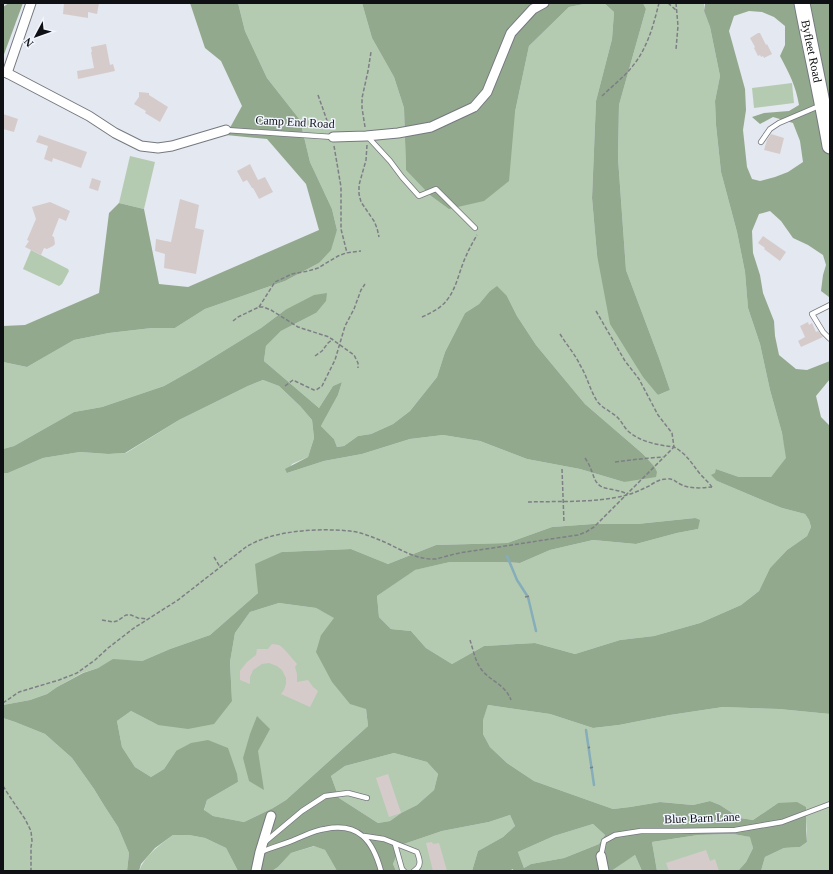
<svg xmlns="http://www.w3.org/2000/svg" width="833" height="874" font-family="'Times New Roman',serif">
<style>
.green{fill:#b5cbb1}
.forest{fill:#92a98e;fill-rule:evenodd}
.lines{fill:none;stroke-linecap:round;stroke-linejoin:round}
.stream{stroke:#85adba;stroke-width:2.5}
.building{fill:#d6cbcb}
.lane-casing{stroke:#75787f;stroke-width:6}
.street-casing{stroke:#75787f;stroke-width:11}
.primary-casing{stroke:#75787f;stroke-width:17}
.path{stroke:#7d7f85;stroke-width:1.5;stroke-dasharray:4 2;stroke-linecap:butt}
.lane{stroke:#fff;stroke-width:4.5}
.street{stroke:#fff;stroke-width:9}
.primary{stroke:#fff;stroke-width:15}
.labels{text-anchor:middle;stroke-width:3;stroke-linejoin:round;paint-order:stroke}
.street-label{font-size:12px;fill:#0f1013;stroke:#f1f5fd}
</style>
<rect width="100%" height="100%" fill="#e4e8f0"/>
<g class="green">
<polygon points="238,3 362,3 372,38 394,77 404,108 406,170 515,112 529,46 569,7 589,3 604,3 614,12 612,39 596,101 592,198 597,255 658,395 670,390 659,358 626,270 618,158 619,105 646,9 643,3 704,3 704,11 710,27 720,76 715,101 716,125 721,172 737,232 745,272 748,308 760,344 770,390 782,433 787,458 771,477 739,477 716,469 717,481 762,500 782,508 805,514 809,520 811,527 807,536 787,550 770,568 759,591 741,605 700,623 654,636 620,640 575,654 535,643 484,646 452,664 426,648 411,631 391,629 379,617 377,596 414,570 450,562 502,562 520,563 550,550 593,540 636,544 677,533 698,529 695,518 637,524 593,524 552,527 507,543 436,545 388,564 351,549 282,552 258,593 210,635 170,649 142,661 113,660 98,668 82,673 57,687 47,694 30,700 3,705 3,473 8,473 43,458 80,452 108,454 126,453 179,420 248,386 263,380 279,386 300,406 312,420 314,438 308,457 292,464 287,473 324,461 362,454 410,439 443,435 480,441 527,459 580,469 624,482 654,466 643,454 585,404 536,345 517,316 507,296 489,292 479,304 465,313 445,352 437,377 410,411 393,424 371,434 358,436 344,446 337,447 334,439 321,426 338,395 342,382 333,386 319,408 264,361 266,346 281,331 316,313 285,310 261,328 196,368 164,386 102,407 74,412 14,446 3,449 3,362 27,367 74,340 109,333 152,328 175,328 205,309 285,281 319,263 337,230 332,209 310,162 300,120 267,78 245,31"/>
<polygon points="792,83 794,103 754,108 752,88"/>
<polygon points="130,156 155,162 144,209 119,203"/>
<polygon points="31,250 68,269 69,271 62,284 59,286 23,269"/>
<polygon points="279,603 316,608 335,618 321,635 366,709 368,726 286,800 273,808 244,822 213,816 204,811 207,800 238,782 176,751 164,769 151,777 135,767 122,747 117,721 131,711 158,725 232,701 230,662 235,633 250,612"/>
<polygon points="488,705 550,714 593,728 619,725 670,715 723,707 779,709 830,714 830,871 761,871 765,857 784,848 800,847 807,842 806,819 778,803 753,820 740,818 720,805 710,801 693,805 660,802 630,807 613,809 534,781 507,763 490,747 483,734 483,719"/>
<polygon points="3,718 15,722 45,734 72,758 94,789 105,807 118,827 129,853 127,871 3,871"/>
<polygon points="394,753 427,762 438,774 434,790 417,805 401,813 390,821 378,823 339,798 331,776 345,766"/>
<polygon points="510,815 515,826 503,837 478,851 472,871 396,871 393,864 401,845 442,831 489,822"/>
<polygon points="593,824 605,835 599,844 564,858 531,864 524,868 518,852 554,836"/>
<polygon points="733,834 751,837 753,848 746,862 738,871 657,871 652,842 698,835"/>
<path d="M173 835H189L205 838 226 848 238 871H139C145 855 160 845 173 835Z"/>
<polygon points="315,846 325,850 337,871 272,871 278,867 291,853"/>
<polygon points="635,855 642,871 611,871 612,869"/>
</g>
<g class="forest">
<polygon points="9,3 23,3 3,57 3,7"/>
<polygon points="190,3 238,3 245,31 267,78 300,120 310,162 332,209 337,230 331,250 319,263 285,281 205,309 175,328 152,328 109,333 74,340 27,367 3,362 3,326 25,325 99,293 109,213 119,203 144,209 159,284 188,287 319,230 306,184 267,139 226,135 242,106 221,61 205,48"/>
<polygon points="362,3 589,3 569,7 529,46 515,112 509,181 484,201 449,209 430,195 406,170 404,108 394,77 372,38"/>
<polygon points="604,3 643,3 646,9 619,105 618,158 626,270 659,358 670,390 658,395 643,377 610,324 597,255 592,198 596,101 612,39 614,12"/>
<path d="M729 3H830V297H829L821 291 823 275 826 265 823 255 808 245 793 238 781 221 770 211 759 214 752 231 753 253 760 275 763 293 774 321 775 336 779 355 796 369 807 370 830 361V379L816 396 821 417 830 426V714L779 709 723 707 670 715 619 725 593 728 550 714 488 705 483 720V734L490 747 507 763 534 781 613 809 630 807 660 802 693 805 710 801 720 805 740 818 753 820 778 803 797 802 806 807V830L807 842 800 847 784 848 765 857 761 871H738L746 862 753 848 750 837 733 834 698 835 652 842 657 871H642L635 855 611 871H515L512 869 511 871H472L478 851 503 837 515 826 510 815 489 822 442 831 401 845 393 864 396 871H337L325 850 314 846 291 853 278 867 272 871H238L226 848 205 838 189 835H173L155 848 141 864 139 871H127L129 853 118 827 105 807 94 789 72 758 45 734 15 722 3 718V705L30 700 47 694 57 687 83 673 98 668 113 659 142 661 170 649 210 635 258 593 255 564 282 552 351 549 388 564 436 545 507 543 552 527 593 524H637L695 518 700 520 698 529 677 533 636 544 593 540 550 550 520 563 502 562H450L415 570 377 596 379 617 391 629 411 631 426 648 452 664 484 646 535 643 575 654 620 640 654 636 700 623 741 605 759 591 770 568 787 550 807 536 811 527 809 520 805 514 782 508 762 500 717 481 711 475 715 473 716 469 739 477H771L786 458 782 433 770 390 760 344 748 308 745 272 737 232 721 172 716 125 715 101 720 76 710 27 704 11 705 4ZM749 11 762 12 774 17 785 26V45L780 56C789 73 796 86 799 105L789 111 764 113 752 117 760 124 773 117 793 123 800 141 803 162 788 172 775 177 760 181 752 179 747 167 743 130 746 110 745 89 729 31 734 16ZM279 603 316 608 334 618 321 635 316 652 332 682 350 704 366 709 368 726 286 800 273 808 244 822 213 816 204 810 207 800 238 782 237 774 228 748 208 740 191 743 176 751 164 769 151 777 135 767 122 747 117 721 131 711 158 725 188 729 214 724 232 701 230 662 235 633 250 612ZM394 753 427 762 438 774 434 790 417 805 401 813 390 821 378 823 339 798 331 776 345 766ZM593 824 605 835 599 844 564 858 531 864 524 868 518 852 554 836Z"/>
<polygon points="497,286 507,296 517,316 536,345 585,404 643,454 654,466 657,472 656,477 624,482 580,469 527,459 480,441 443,435 410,439 362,454 324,461 287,473 285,469 308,457 314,438 312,420 300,406 279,386 263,380 248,386 179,420 125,453 108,454 80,452 43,458 8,473 3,473 3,449 14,446 74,412 102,407 164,386 196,368 261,328 285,310 314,295 327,293 326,301 316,313 281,331 266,346 264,361 319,408 333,386 342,382 338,395 321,426 334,439 337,447 344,446 358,436 371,434 393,424 410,411 437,377 445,352 465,313 479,304 489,292"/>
<polygon points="257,716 270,729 258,751 264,790 249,781 243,758 250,734"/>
</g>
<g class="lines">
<g class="stream">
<polyline points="507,556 517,580 528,597 536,631"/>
<polyline points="586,730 594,785"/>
</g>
</g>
<g class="building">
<polygon points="64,3 99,3 97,14 88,12 88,18 63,14"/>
<polygon points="758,33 760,33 766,45 767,44 772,54 764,58 763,56 761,57 760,55 758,56 754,48 755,47 750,38"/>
<polygon points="106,44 110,65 113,64 115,71 78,79 77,71 94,68 91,52 92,52 91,47"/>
<polygon points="139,92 149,93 149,95 168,107 160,122 145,113 146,111 134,104 139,97"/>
<polygon points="3,114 18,119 14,132 3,129"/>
<polygon points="771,134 784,138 780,154 764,150 767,140"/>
<polygon points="39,135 87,152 81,168 53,158 52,162 44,159 48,146 36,142"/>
<polygon points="250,164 258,180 265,177 273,192 259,199 253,188 252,188 247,180 243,182 237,171"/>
<polygon points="92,178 101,181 98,191 89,188"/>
<polygon points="180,199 199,205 195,228 204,230 196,274 164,268 165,254 155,251 156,239 171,242"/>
<polygon points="50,202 70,211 66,221 59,218 52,236 54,237 55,244 53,246 47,249 44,248 41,255 25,247 29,241 27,240 36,219 32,207"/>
<polygon points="763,236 786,252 780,261 764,249 765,248 758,243"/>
<polygon points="808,322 809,325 812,323 816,332 818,331 823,337 801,347 798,341 805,337 800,326"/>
<polygon points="272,644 279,645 284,649 297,664 295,667 297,674 297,682 308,680 313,687 318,691 310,707 281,694 284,690 286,684 286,678 282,670 277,666 269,663 262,664 253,670 250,677 250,684 240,680 240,671 247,662 256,655 257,649 268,649"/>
<polygon points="388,774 401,813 389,817 376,778"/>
<polygon points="432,842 433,844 439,843 447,871 433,871 426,843"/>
<polygon points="706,850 710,861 715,859 719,871 669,871 666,863"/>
</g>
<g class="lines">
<g class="lane-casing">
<g id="lane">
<polyline points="226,130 333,137"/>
<polyline points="367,136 390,161 402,177 419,196 436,189 475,228"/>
<polyline points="761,142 770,129 779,123 819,106"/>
<polyline points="830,305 812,314 823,332 830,339"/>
<path d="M364 836 384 839 417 852C420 860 422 866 414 871"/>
<polyline points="265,842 302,811 325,796 348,793 367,798"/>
<polyline points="395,844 402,869 404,871"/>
<path d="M261 852C273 847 285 844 296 839 306 835 315 830 325 829 359 822 373 841 381 871"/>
<polyline points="601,856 604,841 615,835 641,831 676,831 735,830 782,822 830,804"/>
</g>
</g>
<g class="street-casing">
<g id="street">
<polyline points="3,72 7,73 89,116 115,133 141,146 158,148 172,146 226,130"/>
<polyline points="7,73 31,3"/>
<polyline points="333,137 366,136 398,133 431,127 474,107 487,92 511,33 533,9 544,3"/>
<polyline points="601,856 604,871"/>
<polyline points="256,871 260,852 271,816"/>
</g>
</g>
<g class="primary-casing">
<g id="primary">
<path id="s1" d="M802 3C811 51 822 98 830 146"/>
</g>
</g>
<g class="path">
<polyline points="668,3 676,10"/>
<polyline points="676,3 678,26 676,49"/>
<polyline points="318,95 330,129"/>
<path d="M602 96C613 85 626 76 635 63 648 46 654 23 659 3"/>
<polyline points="365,127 362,108 362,98 368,71 371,52"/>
<polyline points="367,145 366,160 359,185 359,194 361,202 374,221 377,228 379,237"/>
<polyline points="334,146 341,187 341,229 347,253"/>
<polyline points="259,307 275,282 292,274 308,271 318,268 338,256 346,253 361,251"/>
<path d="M596 311 625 361 639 379 658 415 672 433 674 447C688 455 691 463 701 475 705 479 709 483 712 487"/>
<path d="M422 317C431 313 441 308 447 300 455 290 458 277 462 266 466 255 471 245 477 235"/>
<polyline points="233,321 238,317 259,307 263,307 271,310 298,327 329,337 354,355 358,363 358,368"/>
<path d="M560 334C566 344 575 354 580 365 587 376 590 390 597 401 602 408 610 411 616 416 621 420 623 426 628 431 640 442 658 445 674 447"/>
<polyline points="315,356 322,351 328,343 333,339"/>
<polyline points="285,386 293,380 297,382 314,390 316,390 322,386 335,360 345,326 354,309 361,290 365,284"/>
<path d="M585 458C587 461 589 464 590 467 594 475 594 485 605 488 612 490 620 490 627 494"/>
<path d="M615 462C631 460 647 458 663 457"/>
<polyline points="562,469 564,523"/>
<path d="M528 502C559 501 593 503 623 496 632 494 641 490 649 486 654 483 659 479 666 479 674 478 675 482 682 485 691 489 703 488 712 487"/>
<polyline points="214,557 220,567"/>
<polyline points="525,597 530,596"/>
<polyline points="102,620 113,622 117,621 126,615 131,615 138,618 147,619"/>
<path d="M470 640C473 649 475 661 481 669 491 682 505 684 511 700"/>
<path d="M3 703 19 692 59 680 77 673 95 660 108 648 134 628 178 600 246 547C273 530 319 528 350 531 361 532 372 537 382 541 401 549 415 560 436 559 441 558 446 556 451 555 458 553 465 552 472 551 507 546 542 540 578 535L586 532 594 527 674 447"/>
<polyline points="588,748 590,747"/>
<polyline points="590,768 593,767"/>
<polyline points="3,786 10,797 25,819 31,831 32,841 31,847 31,871"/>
</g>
<use href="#lane" class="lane"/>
<use href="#street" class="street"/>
<use href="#primary" class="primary"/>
</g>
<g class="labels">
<g class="street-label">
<text dy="4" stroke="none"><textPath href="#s1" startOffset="49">Byfleet Road</textPath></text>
<text transform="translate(295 122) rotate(3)" y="4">Camp End Road</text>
<text transform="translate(702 818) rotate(-2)" y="4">Blue Barn Lane</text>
</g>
</g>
<rect width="833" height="874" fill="none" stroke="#0f1013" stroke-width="8"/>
<g transform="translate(36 36) rotate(229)" stroke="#f1f5fd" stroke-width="3" paint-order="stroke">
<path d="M0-3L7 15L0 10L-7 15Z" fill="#0f1013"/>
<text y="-6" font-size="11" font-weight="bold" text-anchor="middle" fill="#0f1013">N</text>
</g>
</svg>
